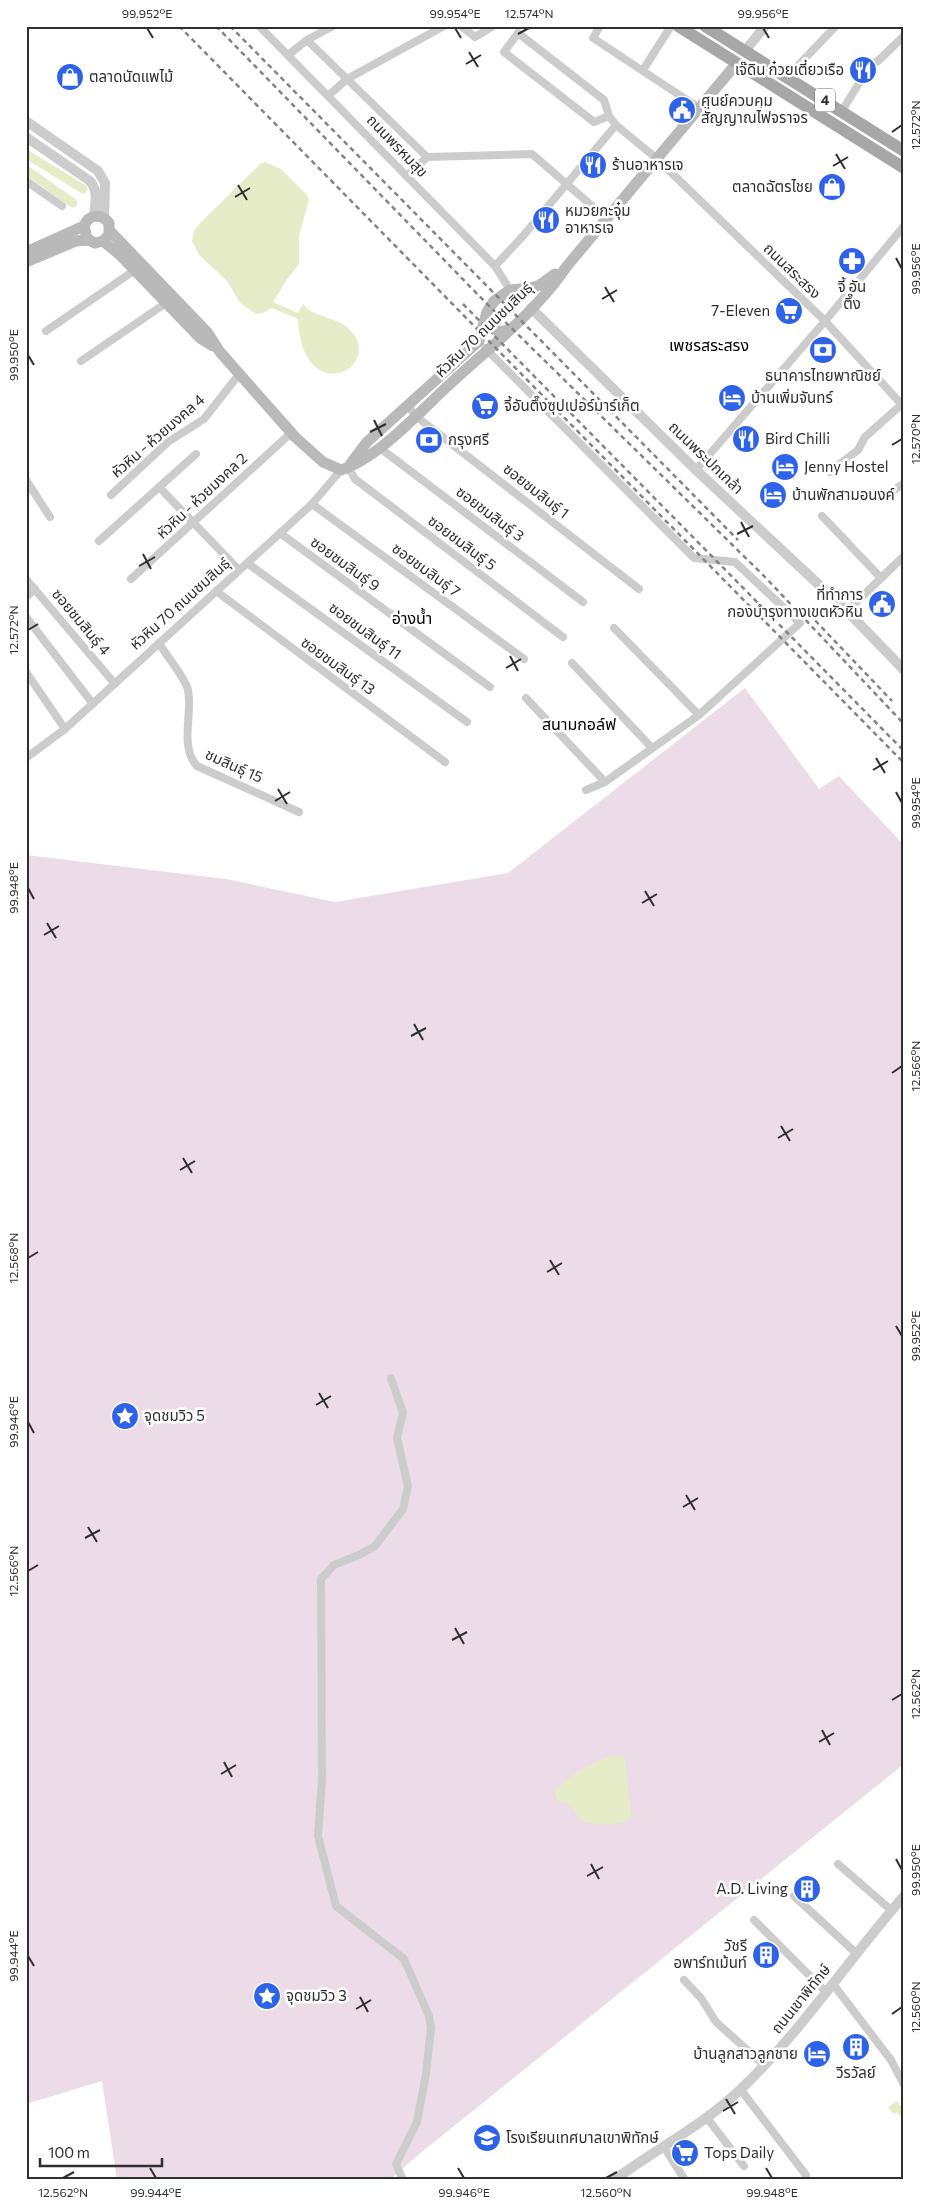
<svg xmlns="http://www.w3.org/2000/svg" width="930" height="2206" font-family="Commissioner,'Noto Sans Thai',sans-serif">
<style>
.green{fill:#ecdce8}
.water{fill:#e6ecc8}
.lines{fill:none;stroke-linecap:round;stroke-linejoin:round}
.canal{stroke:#e6ecc8;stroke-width:9}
.minor{stroke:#ccc;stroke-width:8}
.tertiary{stroke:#ccc;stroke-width:10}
.secondary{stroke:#b9b9b9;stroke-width:11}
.primary{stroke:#a7a7a7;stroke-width:12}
.rail{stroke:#848484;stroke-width:2.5;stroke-dasharray:5 4;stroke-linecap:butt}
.ticks{fill:none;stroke:#2f2f2f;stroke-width:2}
.labels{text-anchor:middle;stroke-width:5;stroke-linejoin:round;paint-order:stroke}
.shield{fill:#fff;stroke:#6d6d6d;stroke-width:1}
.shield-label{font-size:14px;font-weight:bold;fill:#2f2f2f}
.poi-label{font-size:15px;fill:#2f2f2f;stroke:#fff;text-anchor:start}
.street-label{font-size:15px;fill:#2f2f2f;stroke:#fff}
.neighbourhood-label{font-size:16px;fill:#000;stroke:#fff}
.neatline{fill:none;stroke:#2f2f2f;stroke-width:2}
.ticks-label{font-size:12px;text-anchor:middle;fill:#2f2f2f}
</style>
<rect width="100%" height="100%" fill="#fff"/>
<polygon class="green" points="745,688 819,789 839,776 904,845 904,1764 423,2151 389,2180 117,2180 102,2081 26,2104 26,855 226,879 335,902 508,873"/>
<g class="water">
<path d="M265 162 281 169 307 195 309 200 299 236V264L286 281 273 302 298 313 303 304C306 307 310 311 315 313 328 319 342 320 352 332 383 369 302 409 298 319L272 308 263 313 256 314 240 303 227 281 200 256 196 249 192 241 194 231 200 223 260 164Z"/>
<path d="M612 1755 624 1757 632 1818C618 1827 598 1825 582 1821L570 1805 557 1800 555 1792C568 1774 592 1764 612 1755Z"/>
<polygon points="897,2101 904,2110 903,2119 897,2112 894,2114 888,2107"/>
</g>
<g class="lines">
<g class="canal">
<polyline points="26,154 83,189"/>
<polyline points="26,170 73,203"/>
</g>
<g class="minor">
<polyline points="259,26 495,266 510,290"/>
<polyline points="461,26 475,37 493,26"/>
<polyline points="600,26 593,38 699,108"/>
<polyline points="307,40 427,157"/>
<polyline points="288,55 307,40 333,26"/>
<polyline points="643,70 671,26"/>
<polyline points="787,77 836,26"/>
<polyline points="328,96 347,79 444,26"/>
<polyline points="842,111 870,65 878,61 904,36"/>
<polyline points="609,116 594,122 504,52 518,33 604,100 609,116 616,125 656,158 825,321 904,407"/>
<polyline points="407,176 427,157 532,154 606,218"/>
<polyline points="26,181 62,206"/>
<polyline points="495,266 523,236 616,125"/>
<polyline points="46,331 135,270"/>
<polyline points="485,348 694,558 735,562 800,623 699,715 605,782 586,790"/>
<polyline points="81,361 166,303"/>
<polyline points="407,406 422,421 639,589"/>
<polyline points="380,448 583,602"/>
<polyline points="348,467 355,479 563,637"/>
<polyline points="696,470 825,321 904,226"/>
<polyline points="830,472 858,450 865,437 901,405"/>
<polyline points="26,480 50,517"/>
<polyline points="159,487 239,570"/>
<polyline points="111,495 168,442 204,419 240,373"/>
<polyline points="886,496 904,483"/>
<polyline points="312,504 524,659"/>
<polyline points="822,516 881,578"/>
<polyline points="280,533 490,687"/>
<polyline points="99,541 196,454"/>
<polyline points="247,563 467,722"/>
<polyline points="26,579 115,684"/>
<polyline points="131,579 291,433"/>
<polyline points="216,591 445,762"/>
<polyline points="26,597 35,589"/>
<polyline points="847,611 904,556"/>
<polyline points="26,617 93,704"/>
<polyline points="614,628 699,715"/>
<path d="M159 643C165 654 186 679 188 690 193 714 179 746 197 766L299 812"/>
<polyline points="572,663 652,748"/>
<polyline points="26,672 65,729"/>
<polyline points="526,698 605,782"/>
<polyline points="26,758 65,729 312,504 341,470"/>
<polyline points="391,1378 403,1413 397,1438 408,1486 403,1509 375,1546 361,1554 334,1565 321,1579 322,1779 318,1836 336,1906 404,1959 429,2016 431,2028 426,2074 417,2122 396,2164 403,2180"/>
<polyline points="838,1864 891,1910"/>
<polyline points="794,1896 856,1953"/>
<polyline points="754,1920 826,1992"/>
<polyline points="684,1980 701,1998 716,2022 764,2065"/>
<polyline points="833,1984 891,2060 904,2085"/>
<polyline points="741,2090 806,2175"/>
<polyline points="707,2118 744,2166"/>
<polyline points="664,2147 685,2180"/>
</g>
<g class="tertiary">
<polyline points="745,51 765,26"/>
<polyline points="26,121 98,171 105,183 104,218"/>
<path d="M26 137 90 181C99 192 95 203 94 216"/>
<polyline points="531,308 696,470 847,611 904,670"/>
<path d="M614 2180C656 2149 702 2126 740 2090 802 2031 848 1960 904 1896"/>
</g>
<g class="secondary">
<path d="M110 231 207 332 220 352 295 437 323 462 341 470C380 457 420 411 451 383 491 346 537 311 567 266L736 64"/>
<path d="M103 241 109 235V223C101 213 89 214 84 226L87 239 95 243 103 241 119 254 200 338 213 346"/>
<polyline points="26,252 84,226"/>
<polyline points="26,262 76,241 88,240"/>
<path d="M486 316C489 328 496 334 508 330"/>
<polyline points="351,463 367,442 479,341 487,312 494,301 510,290 531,288 540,285 555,274"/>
</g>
<g class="primary">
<polyline points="678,26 904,168"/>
<polyline points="705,26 904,151"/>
</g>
<g class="rail">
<polyline points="179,26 904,763"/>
<polyline points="216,26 489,306 764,576 904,724"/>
<polyline points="230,26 738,540"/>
<polyline points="463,304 904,751"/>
<polyline points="809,614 892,701"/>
</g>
</g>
<path class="ticks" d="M147 28 153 38M455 28 461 38M763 28 769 38M518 34 529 28M469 52 478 67M466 64 481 55M892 132 902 125M836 154 845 169M833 166 848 157M238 185 247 200M235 197 250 188M896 258 902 269M605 287 614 302M602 299 617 290M28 355 34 365M374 420 382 436M370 432 386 424M892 445 902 439M741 522 749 537M737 534 753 526M143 554 151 569M139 566 155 557M28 630 38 624M510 656 518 671M506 668 521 659M876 758 885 773M873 770 888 761M278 789 287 804M896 792 902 803M275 801 290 792M28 888 34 899M645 891 654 906M642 903 657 894M47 923 56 938M44 935 59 926M414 1024 423 1040M411 1036 426 1028M892 1073 902 1066M781 1126 790 1141M778 1138 793 1129M183 1158 192 1173M180 1170 195 1161M28 1258 38 1252M550 1260 559 1275M547 1272 562 1263M896 1326 902 1336M319 1393 328 1408M316 1405 331 1396M28 1422 34 1433M686 1495 695 1510M683 1507 698 1498M88 1527 97 1542M85 1538 100 1530M28 1571 38 1565M455 1628 464 1644M452 1640 467 1632M892 1700 902 1694M822 1730 830 1745M819 1742 834 1733M224 1762 232 1777M221 1774 236 1765M896 1859 902 1870M591 1864 599 1879M587 1876 603 1867M28 1956 34 1966M360 1997 368 2012M356 2009 371 2000M892 2014 902 2007M726 2099 735 2114M723 2111 738 2102M150 2168 156 2178M458 2168 464 2178M766 2168 772 2178M63 2178 74 2172M606 2178 617 2172"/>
<defs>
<g id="restaurant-disc" transform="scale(1.4375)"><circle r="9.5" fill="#2e62e8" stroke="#fff"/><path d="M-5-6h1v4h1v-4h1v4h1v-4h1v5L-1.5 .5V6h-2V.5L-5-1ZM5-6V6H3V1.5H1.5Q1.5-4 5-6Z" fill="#fff"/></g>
<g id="shop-disc" transform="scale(1.4375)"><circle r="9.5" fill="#2e62e8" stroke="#fff"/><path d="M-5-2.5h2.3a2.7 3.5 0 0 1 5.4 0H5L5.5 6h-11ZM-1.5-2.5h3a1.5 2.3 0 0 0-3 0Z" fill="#fff"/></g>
<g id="civic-disc" transform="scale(1.4375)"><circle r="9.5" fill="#2e62e8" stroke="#fff"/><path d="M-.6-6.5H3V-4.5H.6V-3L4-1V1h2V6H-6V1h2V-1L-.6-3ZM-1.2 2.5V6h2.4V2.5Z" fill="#fff"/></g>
<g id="pharmacy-disc" transform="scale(1.4375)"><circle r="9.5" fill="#2e62e8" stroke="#fff"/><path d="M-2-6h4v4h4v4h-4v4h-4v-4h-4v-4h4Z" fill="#fff"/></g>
<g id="supermarket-disc" transform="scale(1.4375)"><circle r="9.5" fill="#2e62e8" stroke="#fff"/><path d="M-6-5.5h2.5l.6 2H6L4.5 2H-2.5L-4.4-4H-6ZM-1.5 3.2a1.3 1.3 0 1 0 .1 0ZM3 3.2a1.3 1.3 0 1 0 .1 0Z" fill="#fff"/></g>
<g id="bank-disc" transform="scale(1.4375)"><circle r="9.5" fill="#2e62e8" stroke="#fff"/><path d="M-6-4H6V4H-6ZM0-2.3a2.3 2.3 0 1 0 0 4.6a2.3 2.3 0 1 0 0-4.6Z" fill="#fff"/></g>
<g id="hotel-disc" transform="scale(1.4375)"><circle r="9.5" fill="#2e62e8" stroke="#fff"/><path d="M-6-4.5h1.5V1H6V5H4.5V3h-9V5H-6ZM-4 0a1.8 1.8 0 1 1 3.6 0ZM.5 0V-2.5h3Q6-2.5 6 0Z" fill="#fff"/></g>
<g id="sight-disc" transform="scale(1.4375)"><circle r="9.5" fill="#2e62e8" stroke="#fff"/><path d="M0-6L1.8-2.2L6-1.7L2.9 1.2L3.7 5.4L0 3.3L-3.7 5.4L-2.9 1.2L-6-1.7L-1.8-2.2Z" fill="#fff"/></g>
<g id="building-disc" transform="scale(1.4375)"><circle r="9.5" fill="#2e62e8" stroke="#fff"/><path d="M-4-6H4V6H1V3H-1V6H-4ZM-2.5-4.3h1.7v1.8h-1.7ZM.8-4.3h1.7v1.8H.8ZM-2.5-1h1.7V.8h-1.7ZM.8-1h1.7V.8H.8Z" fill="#fff"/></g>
<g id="school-disc" transform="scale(1.4375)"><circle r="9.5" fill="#2e62e8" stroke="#fff"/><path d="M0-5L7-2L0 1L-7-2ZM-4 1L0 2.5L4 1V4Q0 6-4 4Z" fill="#fff"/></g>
</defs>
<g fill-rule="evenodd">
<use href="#restaurant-disc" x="863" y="70"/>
<use href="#shop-disc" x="70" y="77"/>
<use href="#civic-disc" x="682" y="110"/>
<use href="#restaurant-disc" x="593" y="165"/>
<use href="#shop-disc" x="832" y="187"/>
<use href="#restaurant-disc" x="546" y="220"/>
<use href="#pharmacy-disc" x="852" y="261"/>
<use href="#supermarket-disc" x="789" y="311"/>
<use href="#bank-disc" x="823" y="350"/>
<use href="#hotel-disc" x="732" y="398"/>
<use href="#supermarket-disc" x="485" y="406"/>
<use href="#restaurant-disc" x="746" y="439"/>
<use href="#bank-disc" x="429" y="440"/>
<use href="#hotel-disc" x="785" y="467"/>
<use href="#hotel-disc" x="773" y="495"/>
<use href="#civic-disc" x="882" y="604"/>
<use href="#sight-disc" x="125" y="1416"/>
<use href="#building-disc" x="807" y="1889"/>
<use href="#building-disc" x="766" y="1955"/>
<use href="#sight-disc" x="267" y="1996"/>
<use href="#building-disc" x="856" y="2047"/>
<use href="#hotel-disc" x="817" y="2054"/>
<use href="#school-disc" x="487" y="2138"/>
<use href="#supermarket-disc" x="685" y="2153"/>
</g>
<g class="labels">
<rect class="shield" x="815" y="88.5" width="20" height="23" rx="4"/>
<g class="shield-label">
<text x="825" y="105">4</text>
</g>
<g class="poi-label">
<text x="844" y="75" text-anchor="end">เจ๊ดิน ก๋วยเตี๋ยวเรือ</text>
<text x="89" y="82">ตลาดนัดแพไม้</text>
<text x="701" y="106">ศูนย์ควบคุม<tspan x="701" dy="17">สัญญาณไฟจราจร</tspan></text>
<text x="612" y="170">ร้านอาหารเจ</text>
<text x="813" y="192" text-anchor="end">ตลาดฉัตรไชย</text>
<text x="565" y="216">หมวยกะจุ๋ม<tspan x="565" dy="17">อาหารเจ</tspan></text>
<text x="852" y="292" text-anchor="middle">จี้ อัน<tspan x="852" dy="17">ตึ๊ง</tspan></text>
<text x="770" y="316" text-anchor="end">7-Eleven</text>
<text x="823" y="381" text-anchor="middle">ธนาคารไทยพาณิชย์</text>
<text x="751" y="403">บ้านเพิ่มจันทร์</text>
<text x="504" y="411">จี้อันตึ๊งซุปเปอร์มาร์เก็ต</text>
<text x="765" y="444">Bird Chilli</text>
<text x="448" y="445">กรุงศรี</text>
<text x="804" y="472">Jenny Hostel</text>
<text x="792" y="500">บ้านพักสามอนงค์</text>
<text x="863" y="600" text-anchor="end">ที่ทำการ<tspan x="863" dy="17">กองบำรุงทางเขตหัวหิน</tspan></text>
<text x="144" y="1421">จุดชมวิว 5</text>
<text x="788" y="1894" text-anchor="end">A.D. Living</text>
<text x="747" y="1951" text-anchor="end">วัชรี<tspan x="747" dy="17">อพาร์ทเม้นท์</tspan></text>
<text x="286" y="2001">จุดชมวิว 3</text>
<text x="798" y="2059" text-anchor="end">บ้านลูกสาวลูกชาย</text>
<text x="856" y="2078" text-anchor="middle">วีรวัลย์</text>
<text x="506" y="2143">โรงเรียนเทศบาลเขาพิทักษ์</text>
<text x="704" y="2158">Tops Daily</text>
</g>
<g class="street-label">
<text transform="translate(397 146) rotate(46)" y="5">ถนนพรหมสุข</text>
<text transform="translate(792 271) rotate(44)" y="5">ถนนสระสรง</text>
<text transform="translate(484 330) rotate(-44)" y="5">หัวหิน 70 ถนนชมสินธุ์</text>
<text transform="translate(158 436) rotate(-41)" y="5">หัวหิน - ห้วยมงคล 4</text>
<text transform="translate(706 458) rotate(44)" y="5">ถนนพระปกเกล้า</text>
<text transform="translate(536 491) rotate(38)" y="5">ซอยชมสินธุ์ 1</text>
<text transform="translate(202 496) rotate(-43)" y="5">หัวหิน - ห้วยมงคล 2</text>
<text transform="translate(490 514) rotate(37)" y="5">ซอยชมสินธุ์ 3</text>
<text transform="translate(462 543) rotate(37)" y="5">ซอยชมสินธุ์ 5</text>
<text transform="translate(345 564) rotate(36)" y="5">ซอยชมสินธุ์ 9</text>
<text transform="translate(426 570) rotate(36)" y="5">ซอยชมสินธุ์ 7</text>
<text transform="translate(180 604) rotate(-42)" y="5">หัวหิน 70 ถนนชมสินธุ์</text>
<text transform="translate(81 622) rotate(50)" y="5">ซอยชมสินธุ์ 4</text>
<text transform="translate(365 631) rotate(36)" y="5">ซอยชมสินธุ์ 11</text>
<text transform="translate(338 666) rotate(36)" y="5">ซอยชมสินธุ์ 13</text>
<text transform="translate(234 766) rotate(24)" y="5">ชมสินธุ์ 15</text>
<text transform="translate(801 1999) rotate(-51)" y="5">ถนนเขาพิทักษ์</text>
</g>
<g class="neighbourhood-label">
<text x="709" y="351">เพชรสระสรง</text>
<text x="412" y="624">อ่างน้ำ</text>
<text x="579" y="730">สนามกอล์ฟ</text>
</g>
</g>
<rect width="930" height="2206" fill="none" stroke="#ffffff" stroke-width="55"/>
<path d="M40 2158v8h122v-8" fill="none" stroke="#2f2f2f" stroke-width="2.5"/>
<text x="48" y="2158" font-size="15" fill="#2f2f2f" stroke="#ffffff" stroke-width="4" paint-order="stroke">100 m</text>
<rect x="28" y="28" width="874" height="2150" class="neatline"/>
<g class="ticks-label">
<text x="147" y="18">99.952°E</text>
<text x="455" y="18">99.954°E</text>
<text x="529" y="18">12.574°N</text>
<text x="763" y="18">99.956°E</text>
<text transform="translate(916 125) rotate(-90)" y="4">12.572°N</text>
<text transform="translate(916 269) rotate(-90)" y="4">99.956°E</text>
<text transform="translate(14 355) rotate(-90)" y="4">99.950°E</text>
<text transform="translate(916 439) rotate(-90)" y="4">12.570°N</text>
<text transform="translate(14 630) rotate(-90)" y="4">12.572°N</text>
<text transform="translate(916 803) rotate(-90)" y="4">99.954°E</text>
<text transform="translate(14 888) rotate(-90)" y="4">99.948°E</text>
<text transform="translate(916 1066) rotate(-90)" y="4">12.566°N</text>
<text transform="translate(14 1258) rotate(-90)" y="4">12.568°N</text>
<text transform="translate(916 1336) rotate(-90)" y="4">99.952°E</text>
<text transform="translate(14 1422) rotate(-90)" y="4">99.946°E</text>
<text transform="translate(14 1571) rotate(-90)" y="4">12.566°N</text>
<text transform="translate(916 1694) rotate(-90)" y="4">12.562°N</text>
<text transform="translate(916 1870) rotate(-90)" y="4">99.950°E</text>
<text transform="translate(14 1956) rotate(-90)" y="4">99.944°E</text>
<text transform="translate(916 2007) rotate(-90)" y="4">12.560°N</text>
<text x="63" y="2197">12.562°N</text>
<text x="156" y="2197">99.944°E</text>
<text x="464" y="2197">99.946°E</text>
<text x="606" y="2197">12.560°N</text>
<text x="772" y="2197">99.948°E</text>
</g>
</svg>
